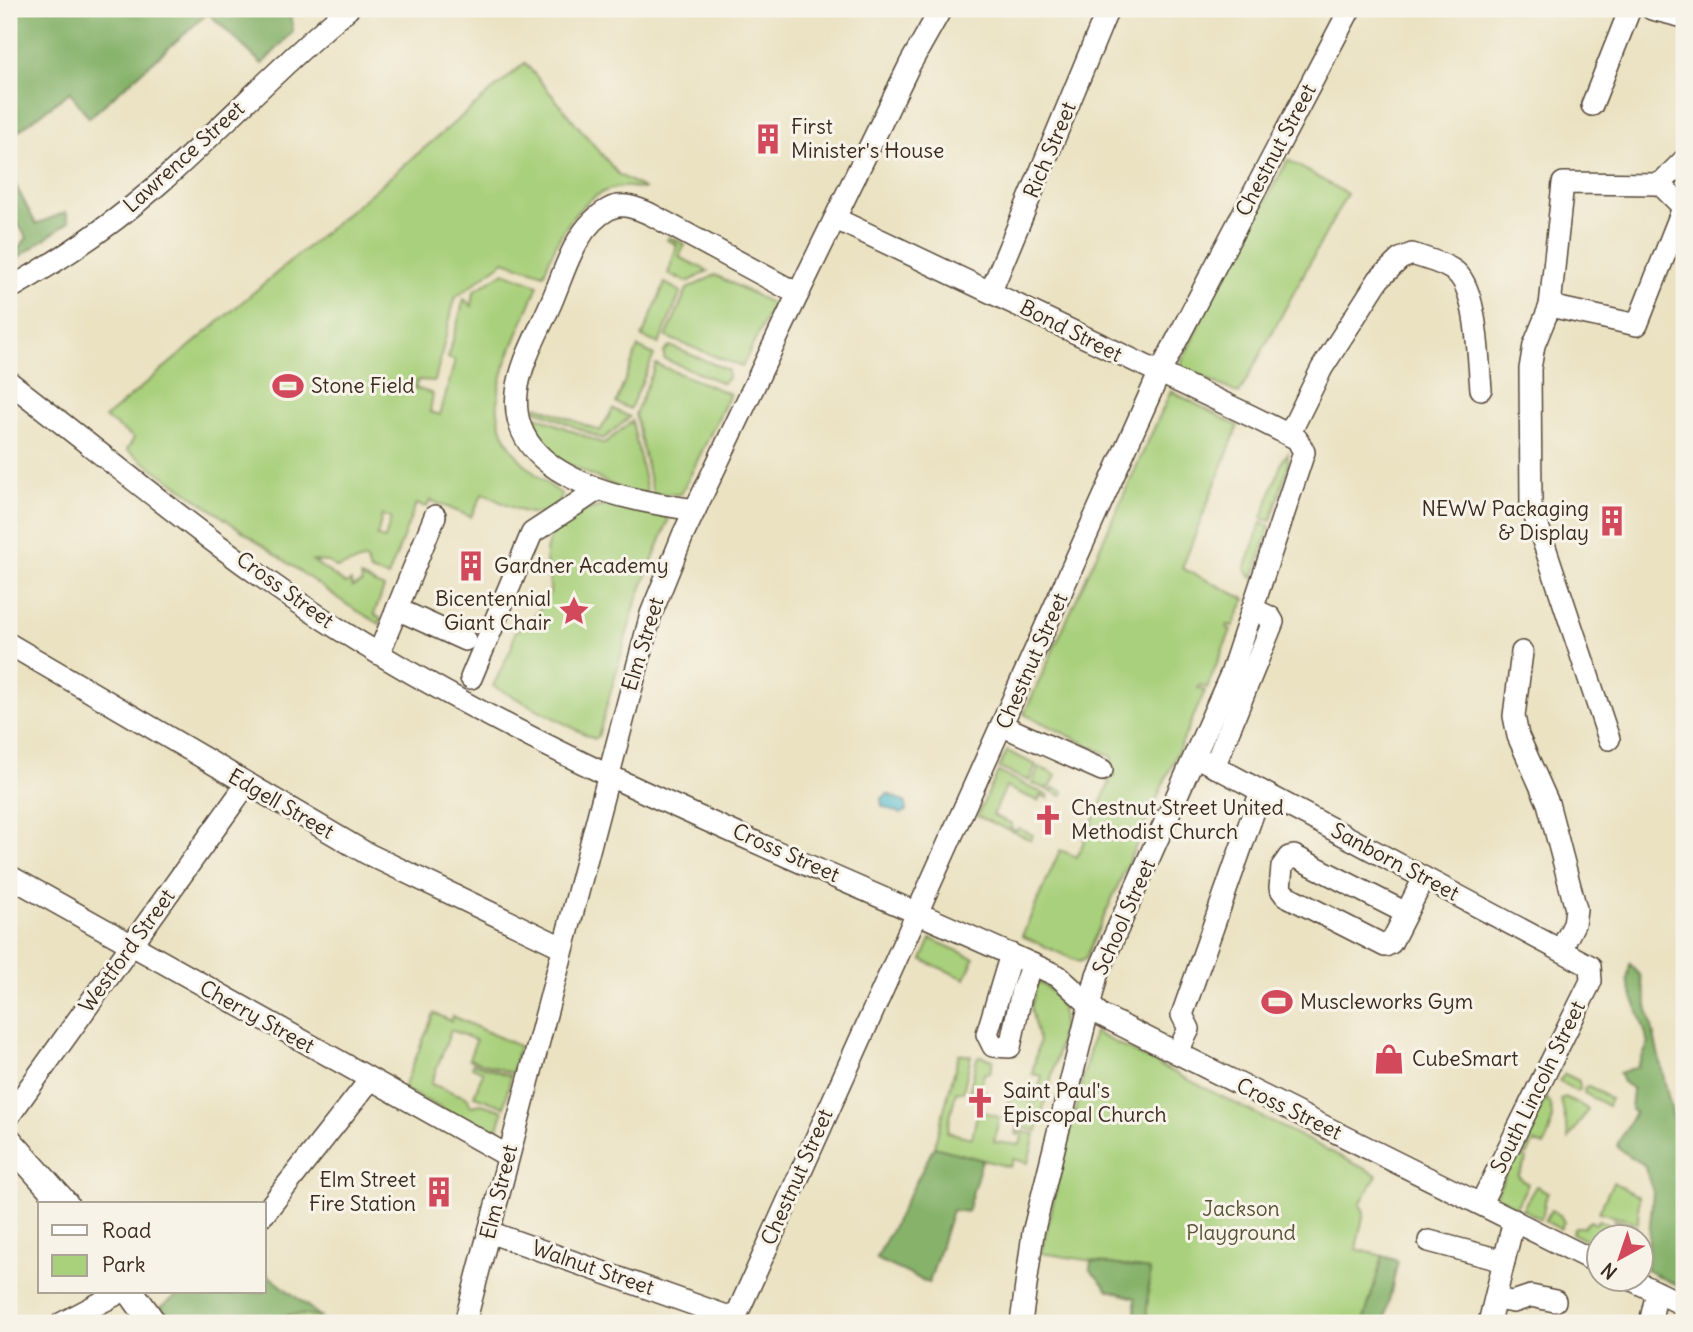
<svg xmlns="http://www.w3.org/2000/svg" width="1693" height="1332" font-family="Delius,sans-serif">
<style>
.green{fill:#a9d07b;stroke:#727d4c;stroke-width:2;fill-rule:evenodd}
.forest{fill:#86b26b;stroke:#606e44;stroke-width:2}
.water{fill:#51bace;stroke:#467276;stroke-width:2}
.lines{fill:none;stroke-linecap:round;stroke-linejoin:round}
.minor-casing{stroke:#554637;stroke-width:24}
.major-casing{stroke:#554637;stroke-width:29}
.minor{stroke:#fff;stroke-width:21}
.major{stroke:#fff;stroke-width:26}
.labels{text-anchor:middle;stroke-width:6;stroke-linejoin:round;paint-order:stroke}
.poi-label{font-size:21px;fill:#3b2a1e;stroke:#f7f3e8;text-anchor:start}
.street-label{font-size:21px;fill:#3b2a1e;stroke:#f7f3e8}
.park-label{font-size:21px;fill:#565435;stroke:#f7f3e8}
</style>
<rect width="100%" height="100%" fill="#f7f3e8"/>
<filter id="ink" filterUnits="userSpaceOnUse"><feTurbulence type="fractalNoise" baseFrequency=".0143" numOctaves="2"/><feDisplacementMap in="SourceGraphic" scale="14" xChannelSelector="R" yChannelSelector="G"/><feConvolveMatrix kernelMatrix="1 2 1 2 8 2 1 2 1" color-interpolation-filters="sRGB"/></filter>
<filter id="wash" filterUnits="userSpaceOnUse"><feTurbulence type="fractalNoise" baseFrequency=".00686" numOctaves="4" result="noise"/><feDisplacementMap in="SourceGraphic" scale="28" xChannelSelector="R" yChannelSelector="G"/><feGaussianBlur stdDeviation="1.57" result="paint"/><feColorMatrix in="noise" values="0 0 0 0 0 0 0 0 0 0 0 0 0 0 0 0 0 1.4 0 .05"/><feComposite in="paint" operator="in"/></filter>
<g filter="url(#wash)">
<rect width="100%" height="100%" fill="#ebe2c2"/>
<g class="green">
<path d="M525 63 619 175 645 189C638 189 630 186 623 187 580 190 556 239 544 274L504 261 455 298 435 381 418 380 415 388 433 394 430 412 440 415 455 361 448 358 464 299 472 306 474 291 504 272 538 285C501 378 460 426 562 494V497C542 530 507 505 483 493L471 517 430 500 427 507 416 504 388 577 370 571 366 559 337 568 328 562 313 561 346 584 351 581 352 587 362 583 361 577 384 588 374 614 381 619 380 624 349 606 127 450 134 438 105 418ZM382 515 391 518 385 539 377 537Z"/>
<polygon points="1288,160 1347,194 1239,394 1183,368 1181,364 1211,298"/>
<polygon points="669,237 685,244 679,257 708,271 688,282 668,274 677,245 667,240"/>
<polygon points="715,275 773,304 742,367 666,337 687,289"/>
<polygon points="665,283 681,292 659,344 642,337"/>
<polygon points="670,346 728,370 728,378 723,383 664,359 664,352"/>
<polygon points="638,347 654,355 630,409 616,403"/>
<polygon points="656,364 730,394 681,494 653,494 635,414"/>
<polygon points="1171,391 1238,426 1182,568 1245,599 1233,626 1228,625 1227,628 1231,630 1207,688 1200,685 1198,688 1205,691 1085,959 1079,962 1022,936 1060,850 1077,857 1110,782 1104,779 1113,757 1024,714"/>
<polygon points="537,406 600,431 613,409 630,417 603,439 536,410"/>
<polygon points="536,416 604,444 632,421 647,491 645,493 627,492 559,460 529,422 529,418"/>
<polygon points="1288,453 1288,467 1271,521 1262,518 1283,459"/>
<path d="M608 505H622L666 516 668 521 635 605 598 737 594 739 493 686 511 649 515 632 535 615 550 593C551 579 545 565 546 554 547 524 583 509 608 505Z"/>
<polygon points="1261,523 1270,526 1253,579 1245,569"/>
<polygon points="1007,751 1036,765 1029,781 999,768"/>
<polygon points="1039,767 1056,775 1051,787 1047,787 1050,791 1055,788 1064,792 1062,796 1032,783"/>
<polygon points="998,772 1049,796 1048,799 1041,795 1038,801 1006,787 993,815 1012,824 1010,828 1016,831 1018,828 1033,835 1031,840 977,816"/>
<polygon points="931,939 974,958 965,979 922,960"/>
<path d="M1037 981C1048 987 1058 996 1062 1009 1068 1029 1043 1107 1037 1131L1021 1127 1019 1135 1016 1134 1018 1124 1003 1118 1007 1102 1010 1103 1009 1096 1036 1102 1042 1076 1032 1074 1039 1042 1031 1009Z"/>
<polygon points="434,1013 451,1021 452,1016 519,1046 512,1073 469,1059 476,1040 451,1030 431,1084 468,1098 470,1106 482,1104 503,1111 496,1136 403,1089"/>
<polygon points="1094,1032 1377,1175 1360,1204 1364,1212 1356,1249 1383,1256 1363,1323 1146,1323 1150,1270 1041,1253"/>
<polygon points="959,1054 971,1056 963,1092 956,1091 947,1132 972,1138 978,1110 999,1117 994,1142 1020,1145 1023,1132 1035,1134 1028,1163 1013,1159 1010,1167 934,1147"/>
<polygon points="982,1056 993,1060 990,1073 984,1073 981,1089 985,1091 984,1096 969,1093 977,1058"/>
<polygon points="473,1063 511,1076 504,1107 474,1096 483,1072 472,1067"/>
<polygon points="1565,1074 1579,1081 1580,1090 1576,1091 1559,1081"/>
<polygon points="1589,1086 1611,1099 1608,1106 1584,1093 1585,1087"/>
<polygon points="1565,1097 1588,1109 1569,1139 1561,1099"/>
<path d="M1546 1098C1557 1114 1551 1130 1544 1146L1534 1142 1527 1155 1518 1150Z"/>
<polygon points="1516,1153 1527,1159 1518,1176 1528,1184 1516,1207 1496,1195"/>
<polygon points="1613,1182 1639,1197 1638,1223 1599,1212"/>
<path d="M1536 1186 1548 1192C1543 1202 1546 1209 1541 1219L1522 1209Z"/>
<polygon points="1551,1210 1560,1215 1564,1222 1560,1229 1545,1221"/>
<polygon points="1612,1219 1637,1227 1636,1237 1615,1237 1621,1225"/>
<polygon points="1598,1220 1616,1228 1611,1237 1598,1238 1598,1247 1572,1233 1575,1227 1583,1227 1590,1221 1596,1224"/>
<polygon points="293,1314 320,1316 317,1323 264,1323"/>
</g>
<g class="forest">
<polygon points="9,9 290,9 293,32 262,64 208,13 89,118 70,92 9,138"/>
<polygon points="9,173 36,224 66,212 69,222 9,264 9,259 27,238 9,210"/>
<polygon points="1630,964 1640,975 1684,1165 1684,1289 1646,1270 1653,1192 1644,1165 1619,1149 1617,1145 1635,1112 1631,1110 1633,1089 1623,1082 1619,1073 1637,1067 1649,1043 1627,980"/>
<polygon points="934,1147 982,1160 967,1212 952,1210 929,1283 876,1259"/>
<polygon points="1383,1256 1398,1261 1384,1323 1363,1323"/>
<polygon points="1091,1261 1150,1270 1146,1323 1135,1323 1135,1298 1108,1290 1090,1269"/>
<polygon points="264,1272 320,1316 293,1314 264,1323 172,1323 161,1307 182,1292 264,1292"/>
</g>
<polygon class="water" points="888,794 906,803 906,811 901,814 882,806 881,799"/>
</g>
<g filter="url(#ink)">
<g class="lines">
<g class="minor-casing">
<g id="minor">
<polyline points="1652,9 1684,17"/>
<polyline points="1592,105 1630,9"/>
<polyline points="1684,160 1660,184 1684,208"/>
<polyline points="836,219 1251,416 1297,439 1304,452 1231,674 1097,975 1033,1233 1021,1323"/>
<path d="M9 289C62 259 115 223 161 182 224 126 282 63 348 9"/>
<polyline points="991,291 1108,9"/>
<polyline points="1550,306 1563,183 1660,184"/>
<path d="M9 382C118 466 224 556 340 630 565 772 818 865 1058 976L1101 1015 1598 1263"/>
<path d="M1289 435 1322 368 1379 279 1400 259 1412 254C1426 259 1441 262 1453 270 1478 285 1478 361 1481 389"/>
<path d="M695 510C633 501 507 481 517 393 520 363 539 331 551 303 565 271 575 227 609 209 622 202 637 208 650 214L798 294"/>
<polyline points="397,609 465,640"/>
<polyline points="9,644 366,853 562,947"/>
<polyline points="1522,652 1514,716 1518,736 1548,803 1576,909 1574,924 1561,950"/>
<polyline points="379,653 435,516"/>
<polyline points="471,678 532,533 596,491"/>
<polyline points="1003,726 1102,770"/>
<polyline points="1609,739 1531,505 1530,369 1534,345 1550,306 1637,325 1683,208"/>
<polyline points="1195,756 1590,966 1591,981 1481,1203"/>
<polyline points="1214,767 1273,622 1270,617 1253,609"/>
<polyline points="9,876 508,1156"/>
<polyline points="1406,913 1294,856 1289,857 1282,867 1280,888 1285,895 1385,946 1391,943 1424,878"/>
<polyline points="1011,954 987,1034 993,1046 1010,1047 1022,991 1032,964"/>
<polyline points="1177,1053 1189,1029 1182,1015 1261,791"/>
<polyline points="9,1116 246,785"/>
<polyline points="264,1214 370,1080"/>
<polyline points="489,1232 735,1319"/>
<polyline points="1429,1241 1504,1261"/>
<polyline points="1632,1280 1684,1305"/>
<polyline points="1495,1299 1513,1302 1531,1296 1555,1301"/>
<polyline points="62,1323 121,1292"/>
<polyline points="465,1323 651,614 683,535 798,294 910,64 941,9"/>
<polyline points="733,1323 1159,374 1350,9"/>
<polyline points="1489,1323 1514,1220"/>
<polyline points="1650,1323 1657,1292"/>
</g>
</g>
<g class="major-casing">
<g id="major">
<polyline points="9,1141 65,1204"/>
<polyline points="131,1292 153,1323"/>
</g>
</g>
<use href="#minor" class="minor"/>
<use href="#major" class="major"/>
</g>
</g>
<defs>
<g id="building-bare" transform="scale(2.415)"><path d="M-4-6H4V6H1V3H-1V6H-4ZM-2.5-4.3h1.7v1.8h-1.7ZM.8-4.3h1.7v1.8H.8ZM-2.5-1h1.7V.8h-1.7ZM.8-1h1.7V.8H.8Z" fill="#d1495b" stroke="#f7f3e8" stroke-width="2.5" paint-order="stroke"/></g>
<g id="stadium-bare" transform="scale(2.415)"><path d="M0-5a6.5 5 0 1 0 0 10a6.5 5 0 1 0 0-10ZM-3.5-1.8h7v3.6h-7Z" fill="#d1495b" stroke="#f7f3e8" stroke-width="2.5" paint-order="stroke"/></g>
<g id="sight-bare" transform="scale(2.415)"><path d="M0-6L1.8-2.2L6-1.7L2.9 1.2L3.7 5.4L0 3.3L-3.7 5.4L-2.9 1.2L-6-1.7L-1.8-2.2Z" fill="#d1495b" stroke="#f7f3e8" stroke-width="2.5" paint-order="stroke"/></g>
<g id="church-bare" transform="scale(2.415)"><path d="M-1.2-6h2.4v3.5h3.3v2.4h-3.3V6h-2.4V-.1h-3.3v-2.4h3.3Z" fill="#d1495b" stroke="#f7f3e8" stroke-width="2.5" paint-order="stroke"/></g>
<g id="shop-bare" transform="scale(2.415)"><path d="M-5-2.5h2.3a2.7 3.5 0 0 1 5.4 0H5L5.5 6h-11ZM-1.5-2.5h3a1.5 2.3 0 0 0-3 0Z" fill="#d1495b" stroke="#f7f3e8" stroke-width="2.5" paint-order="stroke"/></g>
</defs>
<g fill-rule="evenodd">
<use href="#building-bare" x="768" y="139"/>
<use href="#stadium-bare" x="288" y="386"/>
<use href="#building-bare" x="1612" y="521"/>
<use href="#building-bare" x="471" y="566"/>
<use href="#sight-bare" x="574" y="611"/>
<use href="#church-bare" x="1048" y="820"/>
<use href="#stadium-bare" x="1277" y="1002"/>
<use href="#shop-bare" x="1389" y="1059"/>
<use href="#church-bare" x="980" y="1103"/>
<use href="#building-bare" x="439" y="1192"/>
</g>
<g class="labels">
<g class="poi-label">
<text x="791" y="134">First<tspan x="791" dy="24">Minister's House</tspan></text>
<text x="311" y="393">Stone Field</text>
<text x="1589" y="516" text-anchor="end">NEWW Packaging<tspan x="1589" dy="24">&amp; Display</tspan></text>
<text x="494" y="573">Gardner Academy</text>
<text x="551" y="606" text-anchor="end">Bicentennial<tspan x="551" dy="24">Giant Chair</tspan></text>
<text x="1071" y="815">Chestnut Street United<tspan x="1071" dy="24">Methodist Church</tspan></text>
<text x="1300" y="1009">Muscleworks Gym</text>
<text x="1412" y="1066">CubeSmart</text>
<text x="1003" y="1098">Saint Paul's<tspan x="1003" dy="24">Episcopal Church</tspan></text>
<text x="416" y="1187" text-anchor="end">Elm Street<tspan x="416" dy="24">Fire Station</tspan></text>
</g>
<g class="street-label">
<text transform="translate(1050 150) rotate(-67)" y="7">Rich Street</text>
<text transform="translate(1276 150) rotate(-62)" y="7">Chestnut Street</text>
<text transform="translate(184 157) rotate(-42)" y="7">Lawrence Street</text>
<text transform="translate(1071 331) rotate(27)" y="7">Bond Street</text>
<text transform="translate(285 590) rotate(36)" y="7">Cross Street</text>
<text transform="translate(643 644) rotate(-73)" y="7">Elm Street</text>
<text transform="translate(1032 661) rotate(-66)" y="7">Chestnut Street</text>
<text transform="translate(281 804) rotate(30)" y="7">Edgell Street</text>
<text transform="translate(786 853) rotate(24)" y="7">Cross Street</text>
<text transform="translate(1395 862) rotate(28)" y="7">Sanborn Street</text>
<text transform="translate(1124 917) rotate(-66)" y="7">School Street</text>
<text transform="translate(127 951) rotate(-54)" y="7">Westford Street</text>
<text transform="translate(257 1017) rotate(29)" y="7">Cherry Street</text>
<text transform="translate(1538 1087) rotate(-64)" y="7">South Lincoln Street</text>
<text transform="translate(1289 1109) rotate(26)" y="7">Cross Street</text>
<text transform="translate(797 1177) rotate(-66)" y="7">Chestnut Street</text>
<text transform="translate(499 1192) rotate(-76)" y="7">Elm Street</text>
<text transform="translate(593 1268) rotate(19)" y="7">Walnut Street</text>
</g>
<g class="park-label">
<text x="1241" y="1216">Jackson<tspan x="1241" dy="24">Playground</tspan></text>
</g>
</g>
<rect width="1693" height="1332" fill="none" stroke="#f7f3e8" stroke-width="35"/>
<rect x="38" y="1202" width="228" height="91" fill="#f7f3e8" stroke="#aca397" stroke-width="2"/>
<rect x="52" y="1225" width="35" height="10" fill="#ffffff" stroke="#aca397" stroke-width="2"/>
<text x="102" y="1238" font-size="21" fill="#3b2a1e">Road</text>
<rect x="52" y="1255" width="35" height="21" fill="#a9d07b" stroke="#aca397" stroke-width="2"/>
<text x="102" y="1272" font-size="21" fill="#3b2a1e">Park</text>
<g transform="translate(1620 1258) rotate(220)"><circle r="33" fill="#f7f3e8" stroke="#aca397" stroke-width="2"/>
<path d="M0-5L12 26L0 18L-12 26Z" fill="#d1495b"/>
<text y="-10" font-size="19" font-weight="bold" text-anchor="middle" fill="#3b2a1e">N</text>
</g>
</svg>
